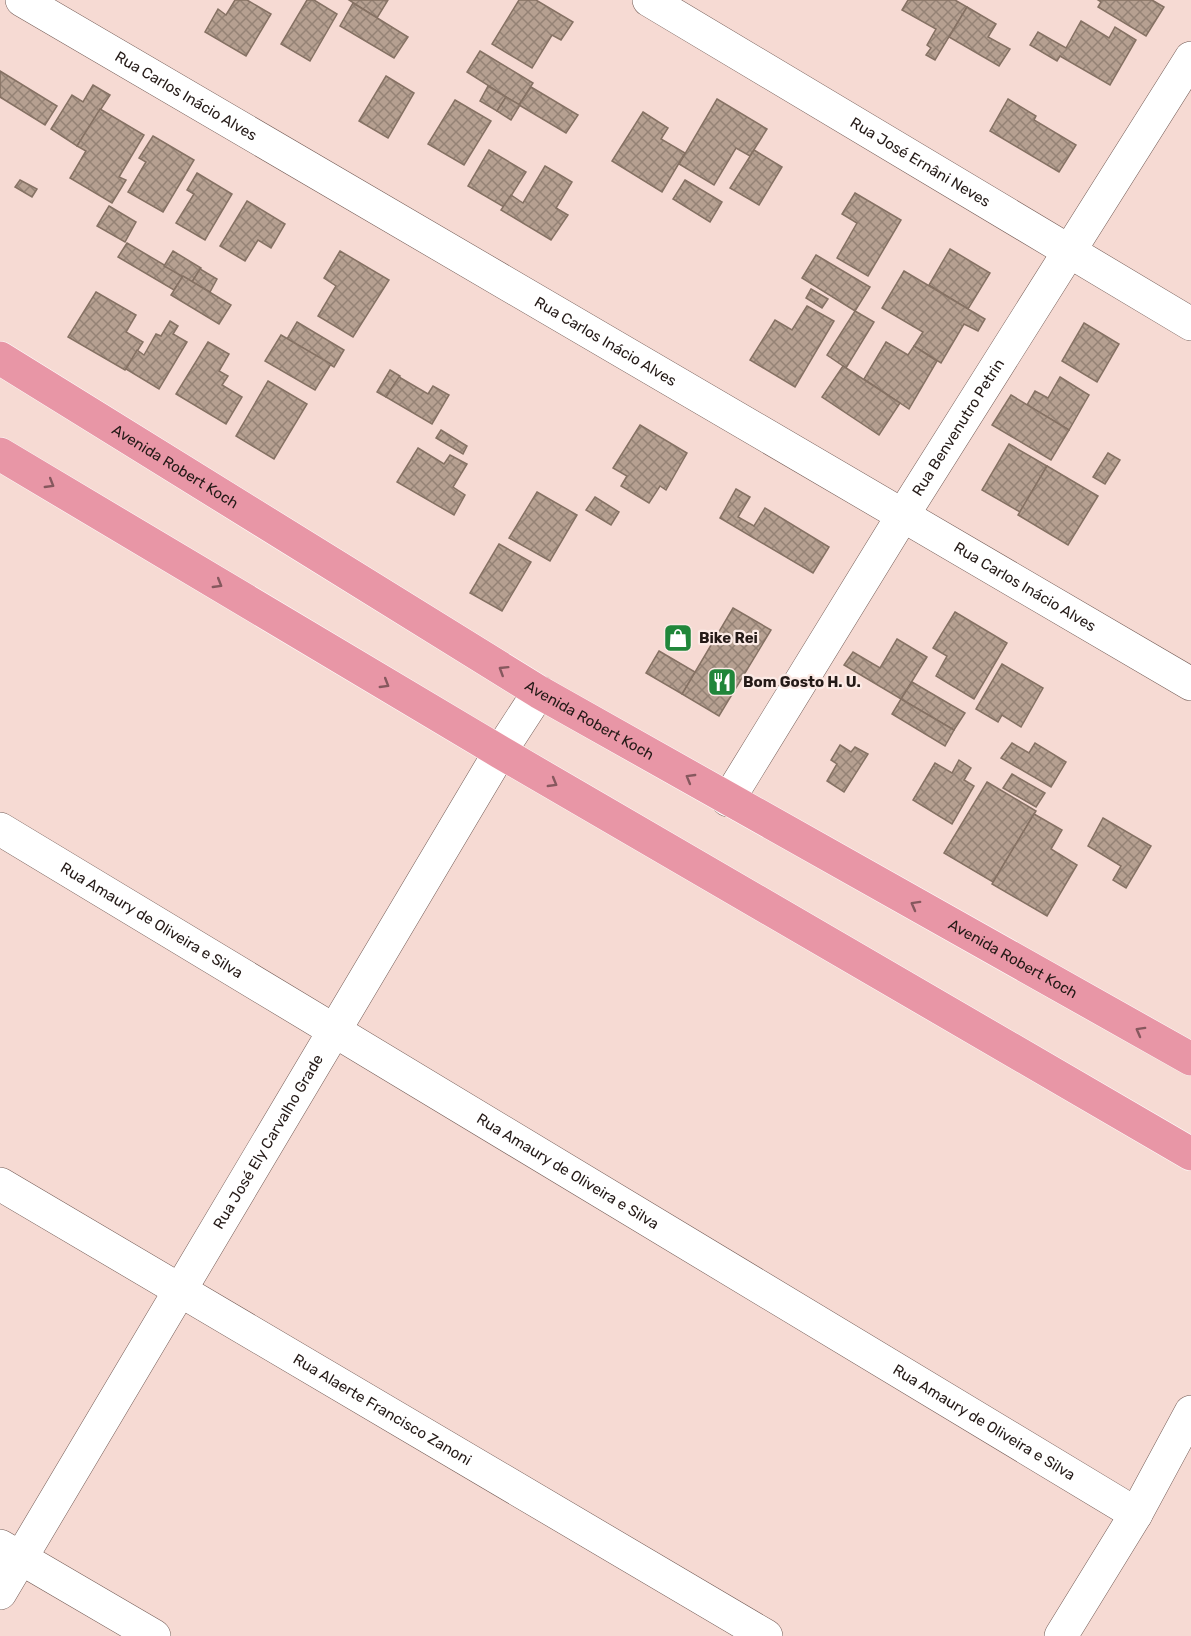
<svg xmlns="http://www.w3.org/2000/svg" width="1191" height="1636" font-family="Rubik,sans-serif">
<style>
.building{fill:url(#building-cross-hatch);stroke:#857163;stroke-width:1.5}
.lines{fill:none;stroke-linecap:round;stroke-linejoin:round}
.minor-casing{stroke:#745c56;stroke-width:34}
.major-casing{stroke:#fff;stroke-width:34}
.minor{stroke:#fff;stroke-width:33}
.major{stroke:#e896a6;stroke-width:33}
.oneway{stroke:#86585e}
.labels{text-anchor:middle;stroke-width:4.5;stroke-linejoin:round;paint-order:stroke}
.street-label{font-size:15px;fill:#241a17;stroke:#fbeae5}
.poi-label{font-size:15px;font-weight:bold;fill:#241a17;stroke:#fbeae5;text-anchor:start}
</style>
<defs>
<pattern id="building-cross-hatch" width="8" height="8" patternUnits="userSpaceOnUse" patternTransform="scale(1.5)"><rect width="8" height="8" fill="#b6a091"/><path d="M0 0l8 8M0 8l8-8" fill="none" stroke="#948275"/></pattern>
</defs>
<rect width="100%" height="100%" fill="#f6dad3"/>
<g class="building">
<polygon points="235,0 247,0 271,14 246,56 205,32 218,9 226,15"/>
<polygon points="307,0 314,0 337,14 310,61 281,44"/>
<polygon points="349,0 388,0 377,18"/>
<polygon points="519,0 536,0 573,22 561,40 552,35 532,68 492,44"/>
<polygon points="908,0 955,0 967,7 935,60 926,55 931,48 927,45 936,29 902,10"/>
<polygon points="1098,0 1152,0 1164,7 1146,36 1098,7 1101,2"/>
<polygon points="353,3 408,37 394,58 340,26"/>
<polygon points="967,7 996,24 988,37 1010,49 999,66 949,37"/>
<polygon points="1081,21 1109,38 1115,27 1136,40 1110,85 1060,56 1057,61 1030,45 1038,32 1066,48"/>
<polygon points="480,51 533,83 519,105 467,72"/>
<polygon points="0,71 57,106 45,125 0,97"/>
<polygon points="386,76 414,93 388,138 359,121"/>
<polygon points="93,85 110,95 77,146 51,129 72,95 83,102"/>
<polygon points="488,86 506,97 497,111 480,101"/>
<polygon points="531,87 578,115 566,133 519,105"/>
<polygon points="506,97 520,105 511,120 497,111"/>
<polygon points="717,99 767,129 750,156 736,148 714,185 679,164"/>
<polygon points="1008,99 1036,116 1034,120 1076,145 1059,172 990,131"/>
<polygon points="455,100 491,121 464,165 428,144"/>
<polygon points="100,109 144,135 119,177 126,180 112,203 70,178 86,151 77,146"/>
<polygon points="643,112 668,128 661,139 685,153 662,192 612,161"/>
<polygon points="153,136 194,160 163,212 128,192 146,162 139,158"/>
<polygon points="489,150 526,172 504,207 468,186"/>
<polygon points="754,150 782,167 759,205 730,188"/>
<polygon points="545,166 572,182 556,208 568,215 551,240 501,210 511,195 523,203"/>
<polygon points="197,173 232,194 205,240 176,223 194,194 187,190"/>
<polygon points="20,180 37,189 32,197 15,187"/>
<polygon points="685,180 722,202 710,222 673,199"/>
<polygon points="855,193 901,220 868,276 837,258 857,223 842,214"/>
<polygon points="247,201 285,224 271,248 258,240 245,261 220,246"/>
<polygon points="109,206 136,222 125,242 97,226"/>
<polygon points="127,243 183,276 174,290 118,257"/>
<polygon points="950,249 990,273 968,309 929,285"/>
<polygon points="173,251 201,268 192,282 164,266"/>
<polygon points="340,251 389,280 353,337 318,316 336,286 324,278"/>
<polygon points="816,255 870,287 855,311 802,278"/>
<polygon points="200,269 217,279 210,292 192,282"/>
<polygon points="904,271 985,319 978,331 964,324 941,363 914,346 923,332 882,308"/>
<polygon points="183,276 231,305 219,324 171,295"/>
<polygon points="811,289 828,299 822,308 806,298"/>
<polygon points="96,292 136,315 126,332 143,342 125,370 68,337"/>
<polygon points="807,306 834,321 795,387 750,360 775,320 792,330"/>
<polygon points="855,311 874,322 846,368 827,355"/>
<polygon points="170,321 178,326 173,334 187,342 159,389 126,369 137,350 144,355 156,334 161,336"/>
<polygon points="297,322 344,350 334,367 287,339"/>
<polygon points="1084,323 1119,344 1097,382 1062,361"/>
<polygon points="281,335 331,364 315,390 265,361"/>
<polygon points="208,342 229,354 219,371 228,376 222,385 242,397 226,424 176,394"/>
<polygon points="886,342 908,355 914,346 937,361 909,409 864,379"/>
<polygon points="843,366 900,403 879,435 822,397"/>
<polygon points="390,370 400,376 386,397 377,392"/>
<polygon points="399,377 428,394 433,386 449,395 432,424 386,397"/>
<polygon points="1060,377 1089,395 1069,430 1027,405 1035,391 1048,398"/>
<polygon points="268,381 307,404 274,459 236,436"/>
<polygon points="1011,395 1069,430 1051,460 992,425"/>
<polygon points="640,425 687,453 666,490 660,486 649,503 621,486 627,476 613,468"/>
<polygon points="441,430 467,446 463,454 436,438"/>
<polygon points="1009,444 1047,466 1020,512 982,490"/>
<polygon points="418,448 444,464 450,455 467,464 453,487 465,495 454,515 397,482"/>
<polygon points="1108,453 1120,460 1105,484 1093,477"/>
<polygon points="1047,466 1098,496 1068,545 1018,515"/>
<polygon points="736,489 750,497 738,517 754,526 765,508 829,547 813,573 720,518"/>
<polygon points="537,492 577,515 550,561 509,538"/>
<polygon points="595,497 619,512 611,525 586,510"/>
<polygon points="499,544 531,562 502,611 470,593"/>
<polygon points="733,608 771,630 719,716 682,694"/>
<polygon points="955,612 1007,643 974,699 936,676 947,656 933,648"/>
<polygon points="897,639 927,657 901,699 844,665 853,652 880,668"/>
<polygon points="659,651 695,672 682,694 646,673"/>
<polygon points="1002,664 1043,688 1021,727 1002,715 998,722 976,709"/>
<polygon points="912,682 965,713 954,730 901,699"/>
<polygon points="901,699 954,730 945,746 892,714"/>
<polygon points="1012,743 1029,753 1035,743 1066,762 1051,787 1001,758"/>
<polygon points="840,745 851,752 855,747 868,754 844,792 827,781 837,764 831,760"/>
<polygon points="959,760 971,768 964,780 974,786 952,824 913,800 935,763 952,773"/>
<polygon points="1012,774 1045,793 1036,807 1003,788"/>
<polygon points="987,782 1036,811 993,882 944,853"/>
<polygon points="1034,814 1062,830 1051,849 1077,865 1047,916 992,884"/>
<polygon points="1103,818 1151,846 1126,888 1113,880 1121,866 1088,846"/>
</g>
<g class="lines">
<g class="minor-casing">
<g id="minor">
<path id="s1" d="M22 0 1191 684"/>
<path id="s2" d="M649 0 1191 324"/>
<path id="s3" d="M728 800 903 515 1191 58"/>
<path id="s4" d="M0 829 1136 1514"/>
<path id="s5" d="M0 1184 766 1636"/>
<polyline points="0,1546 154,1636"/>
<path id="s6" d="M0 1593 500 752 539 692"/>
<polyline points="1061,1636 1136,1514 1191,1412"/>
</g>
</g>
<g class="major-casing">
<g id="major">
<path id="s7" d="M0 358 539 692 1191 1059"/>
<polyline points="0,454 500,752 1191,1154"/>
</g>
</g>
<use href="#minor" class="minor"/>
<use href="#major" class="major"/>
</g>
<defs><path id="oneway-chevron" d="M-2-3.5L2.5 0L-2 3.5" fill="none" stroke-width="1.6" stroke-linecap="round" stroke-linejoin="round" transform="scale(1.5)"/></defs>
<g class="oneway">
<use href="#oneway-chevron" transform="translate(50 484) rotate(31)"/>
<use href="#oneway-chevron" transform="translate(218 584) rotate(31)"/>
<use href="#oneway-chevron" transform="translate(503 670) rotate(-148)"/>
<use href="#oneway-chevron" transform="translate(385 684) rotate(31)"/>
<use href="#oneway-chevron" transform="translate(690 778) rotate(-150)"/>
<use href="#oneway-chevron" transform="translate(553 783) rotate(30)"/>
<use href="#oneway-chevron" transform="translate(915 905) rotate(-151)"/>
<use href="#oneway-chevron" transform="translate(1140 1031) rotate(-151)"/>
</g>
<defs>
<g id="shop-square" transform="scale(1.5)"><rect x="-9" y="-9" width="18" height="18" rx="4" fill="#20863a" stroke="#fbeae5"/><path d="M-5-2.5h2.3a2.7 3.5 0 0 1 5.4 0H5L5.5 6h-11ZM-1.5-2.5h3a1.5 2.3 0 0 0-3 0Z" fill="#fff"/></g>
<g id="restaurant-square" transform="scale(1.5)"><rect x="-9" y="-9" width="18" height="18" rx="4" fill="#20863a" stroke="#fbeae5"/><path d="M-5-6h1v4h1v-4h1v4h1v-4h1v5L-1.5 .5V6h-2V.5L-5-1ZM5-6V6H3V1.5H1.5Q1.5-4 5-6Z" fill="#fff"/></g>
</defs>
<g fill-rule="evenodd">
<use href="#shop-square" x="678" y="638"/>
<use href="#restaurant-square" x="722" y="682"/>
</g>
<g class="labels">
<g class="street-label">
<text dy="5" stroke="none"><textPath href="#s1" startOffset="190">Rua Carlos Inácio Alves</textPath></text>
<text dy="5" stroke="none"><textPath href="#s2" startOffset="316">Rua José Ernâni Neves</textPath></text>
<text dy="5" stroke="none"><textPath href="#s1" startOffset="676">Rua Carlos Inácio Alves</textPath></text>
<text dy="5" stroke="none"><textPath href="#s3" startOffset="438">Rua Benvenutro Petrin</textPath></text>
<text dy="5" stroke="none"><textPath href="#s7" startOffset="206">Avenida Robert Koch</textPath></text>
<text dy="5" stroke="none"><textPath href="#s1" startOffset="1162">Rua Carlos Inácio Alves</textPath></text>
<text dy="5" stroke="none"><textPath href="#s7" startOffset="692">Avenida Robert Koch</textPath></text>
<text dy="5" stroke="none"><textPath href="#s4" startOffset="177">Rua Amaury de Oliveira e Silva</textPath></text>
<text dy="5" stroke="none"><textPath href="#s7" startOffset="1178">Avenida Robert Koch</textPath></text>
<text dy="5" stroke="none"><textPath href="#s6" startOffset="525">Rua José Ely Carvalho Grade</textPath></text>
<text dy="5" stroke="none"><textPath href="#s4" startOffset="663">Rua Amaury de Oliveira e Silva</textPath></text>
<text dy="5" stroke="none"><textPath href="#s5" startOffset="444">Rua Alaerte Francisco Zanoni</textPath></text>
<text dy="5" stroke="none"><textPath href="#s4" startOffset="1149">Rua Amaury de Oliveira e Silva</textPath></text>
</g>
<g class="poi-label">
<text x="699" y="643">Bike Rei</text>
<text x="743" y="687">Bom Gosto H. U.</text>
</g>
</g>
</svg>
